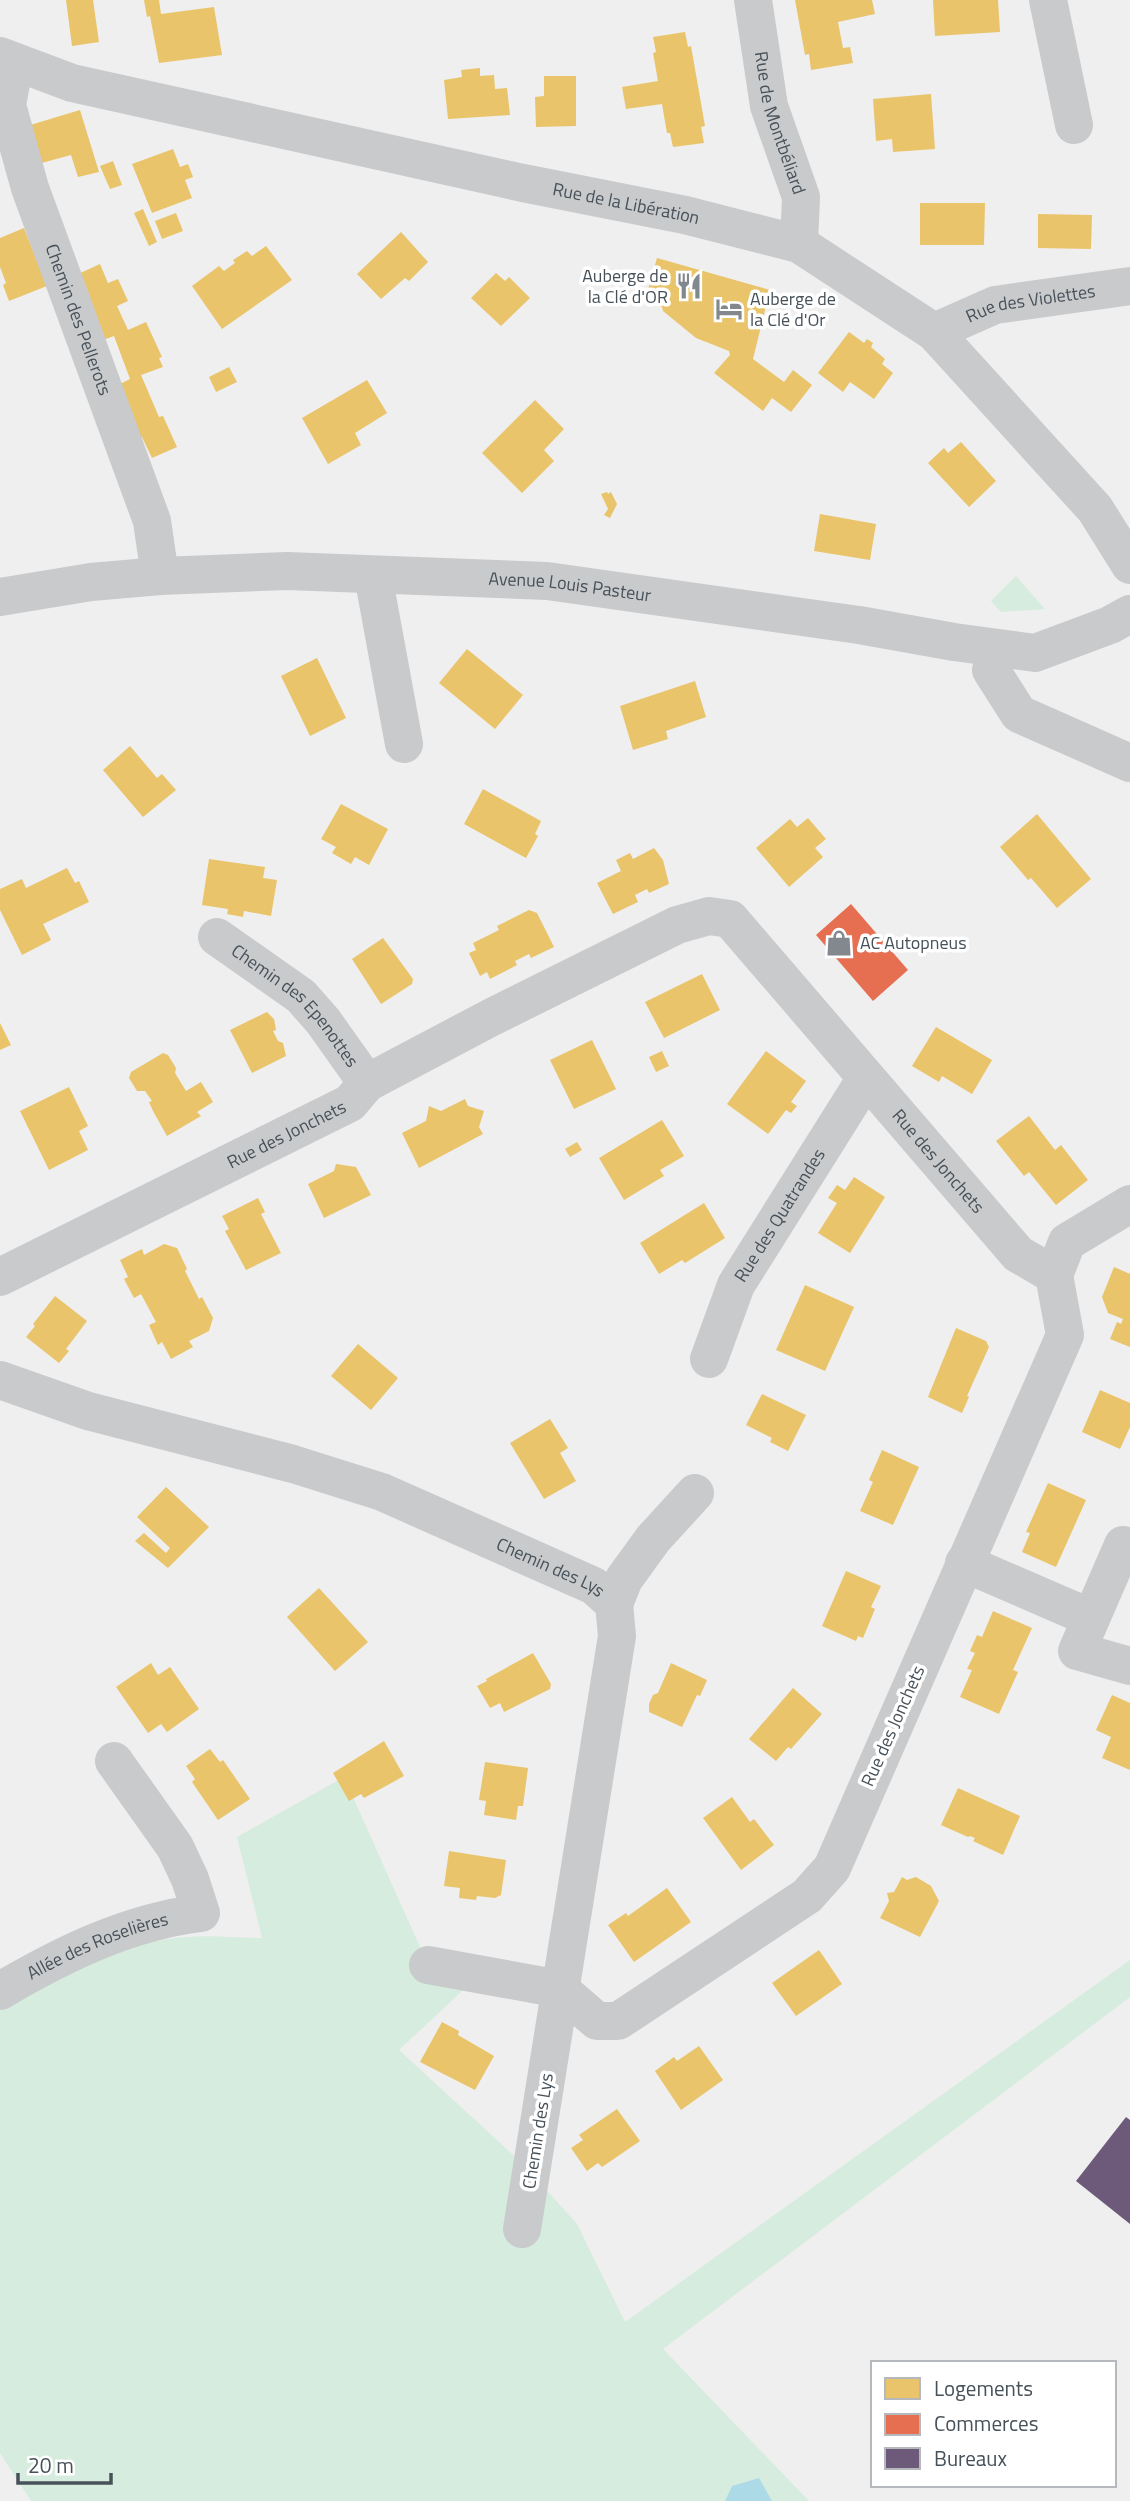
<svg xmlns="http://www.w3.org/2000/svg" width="1130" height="2501" font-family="'Titillium Web',sans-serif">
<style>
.green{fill:#d5ecde}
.water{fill:#acdbe7}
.homes{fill:#e9c46a}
.shops{fill:#e76f51}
.offices{fill:#6d597a}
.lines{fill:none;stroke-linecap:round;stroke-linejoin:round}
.minor{stroke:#c9cacc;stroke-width:38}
.labels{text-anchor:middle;stroke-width:7;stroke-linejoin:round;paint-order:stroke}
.street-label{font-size:18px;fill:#475159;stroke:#fff}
.poi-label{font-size:18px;fill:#475159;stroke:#fff;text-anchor:start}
</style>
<rect width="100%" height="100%" fill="#efefef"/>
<g class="green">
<polygon points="1016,576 1045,609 1001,612 991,601"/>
<path d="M344 1777 428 1965 476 1978 399 2050 522 2163 577 2224 625 2322 1130 1960V1997L663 2349 809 2501H31L0 2453V2011C55 1975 120 1941 187 1937 212 1935 237 1938 262 1938L237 1837Z"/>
</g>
<polygon class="water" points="759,2478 772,2501 725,2501 732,2486"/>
<g class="homes">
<polygon points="66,0 93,0 99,42 72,46"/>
<polygon points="144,0 159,0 161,14 214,7 222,55 159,63 150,16 147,17"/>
<polygon points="795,0 872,0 875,14 838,22 843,48 850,47 853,63 811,70 809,54 805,55"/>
<polygon points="933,0 998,0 1000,32 935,36"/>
<polygon points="685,32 688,47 691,46 705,126 701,127 704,143 673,147 670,133 667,133 662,104 626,109 622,87 658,81 653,53 656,52 653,37"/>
<polygon points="480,68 480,76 494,75 495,89 507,88 510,115 448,119 444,80 462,77 461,70"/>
<polygon points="544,76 576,76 576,126 536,127 535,97 544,96"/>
<polygon points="931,94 935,149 893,152 892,139 876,141 873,99"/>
<polygon points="80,110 99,172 78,177 71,155 38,164 27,126"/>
<polygon points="173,149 180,167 188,164 193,177 185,180 192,198 152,213 132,164"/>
<polygon points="113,161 122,185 110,189 100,166"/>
<polygon points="920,203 985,203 984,245 920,245"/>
<polygon points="143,209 157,242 149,246 134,213"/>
<polygon points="176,213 183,231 162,239 155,221"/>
<polygon points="1038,214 1092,215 1091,249 1038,248"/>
<polygon points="24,228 47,286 9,301 3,285 6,283 0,267 0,238"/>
<polygon points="401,232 428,262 409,281 405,278 381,299 357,274"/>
<polygon points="266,246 292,280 222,329 192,286 219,266 224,271 235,263 233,260 247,251 252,256"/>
<polygon points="657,258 770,290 753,359 784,382 793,370 812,385 791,412 772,398 763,411 714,373 730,355 729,351 696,338 663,311 662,307 657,306 646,297"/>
<polygon points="100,264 108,283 118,279 128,301 117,306 128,330 146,322 162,357 159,358 163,367 141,375 159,417 163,416 177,447 152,458 142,437 137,438 120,384 130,379 114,336 103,340 76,275"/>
<polygon points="496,273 505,281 509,277 530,298 501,326 471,298"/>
<polygon points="849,332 864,343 867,339 873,343 871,347 885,359 882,364 893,373 874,399 850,382 843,392 818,373"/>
<polygon points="229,367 237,382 216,392 209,377"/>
<polygon points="367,380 387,413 355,433 361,445 328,464 302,418"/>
<polygon points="535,400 564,429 544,450 554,461 522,493 482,453"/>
<polygon points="961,442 996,481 969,507 928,463 944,448 948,453"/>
<polygon points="607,492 608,494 611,492 617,504 610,518 604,515 608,509 601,494"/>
<polygon points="820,514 876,524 870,560 814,551"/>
<polygon points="467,649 523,695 495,729 439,683"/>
<polygon points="317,658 346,718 310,736 281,676"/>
<polygon points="695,681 706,717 666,731 668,739 633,750 620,706"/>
<polygon points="130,746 157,778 162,774 176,790 143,817 103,770"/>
<polygon points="483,789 541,821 535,834 538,836 526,858 464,824"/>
<polygon points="341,804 388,829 369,865 355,857 351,864 332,853 336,847 321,839"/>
<polygon points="1037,814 1091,879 1057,908 1031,878 1028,880 1000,847"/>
<polygon points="808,818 826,839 815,848 823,857 789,887 756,848 790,819 797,827"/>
<polygon points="654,848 663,860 669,884 649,893 647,889 635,895 638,902 613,914 597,883 621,871 616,860 630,853 633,859"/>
<polygon points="209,859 265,867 263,878 277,880 271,916 244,911 243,917 227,914 228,909 202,905"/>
<polygon points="67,868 75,883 79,881 89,902 43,924 51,940 22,955 0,910 0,889 22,879 26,888"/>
<polygon points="529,910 537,913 554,947 531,958 529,954 515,961 517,965 490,979 487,972 480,976 469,953 476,950 473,943 499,930 497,926"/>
<polygon points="383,938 413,979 412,984 381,1004 352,959"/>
<polygon points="702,974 720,1010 664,1038 645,1002"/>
<polygon points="267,1012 274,1019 276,1030 273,1031 278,1041 283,1043 286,1056 252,1073 230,1030"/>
<polygon points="0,1023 11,1045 0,1050"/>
<polygon points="936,1027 992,1060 972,1094 942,1076 939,1082 912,1066"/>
<polygon points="592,1040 616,1089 574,1109 550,1060"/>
<polygon points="662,1051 669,1066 656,1072 649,1057"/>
<polygon points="766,1051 806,1081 791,1102 797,1106 791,1113 786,1110 768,1134 727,1104"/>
<polygon points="163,1053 168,1055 176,1068 175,1073 186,1091 201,1082 213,1102 197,1112 201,1116 167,1136 153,1111 149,1102 152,1101 145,1091 137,1091 129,1078 131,1072"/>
<polygon points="69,1087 88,1126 79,1131 88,1150 49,1170 20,1111"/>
<polygon points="465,1099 468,1106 484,1111 479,1127 483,1134 419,1168 402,1133 426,1121 429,1106 441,1111"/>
<polygon points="1029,1116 1055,1150 1061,1145 1088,1180 1056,1205 1029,1172 1024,1176 996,1141"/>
<polygon points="662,1120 684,1156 660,1170 664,1176 624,1200 599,1158"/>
<polygon points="577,1142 582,1150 570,1157 565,1149"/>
<polygon points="336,1164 356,1167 371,1195 324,1218 308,1184 334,1171"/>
<polygon points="854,1177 885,1197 850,1253 818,1233 837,1203 828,1198 837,1185 845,1190"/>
<polygon points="258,1198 265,1212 261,1214 281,1253 246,1270 225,1231 229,1229 222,1216"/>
<polygon points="704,1203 725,1238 685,1263 682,1260 659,1274 640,1243"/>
<polygon points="164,1244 177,1248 187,1269 185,1271 199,1299 202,1297 213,1318 209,1331 189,1341 193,1347 171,1359 162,1342 158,1345 149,1325 156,1322 141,1294 134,1298 124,1279 128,1277 120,1260 142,1249 144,1255"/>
<polygon points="1114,1267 1130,1274 1130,1347 1110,1339 1117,1322 1121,1324 1123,1319 1108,1313 1102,1297"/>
<polygon points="805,1285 854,1307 825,1371 776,1350"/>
<polygon points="55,1296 87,1321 66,1349 69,1351 59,1363 26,1337 35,1326 33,1324"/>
<polygon points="956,1328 986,1341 989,1347 967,1396 969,1397 962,1413 928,1397"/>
<polygon points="358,1344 398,1378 371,1410 331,1376"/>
<polygon points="1100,1390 1130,1403 1130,1427 1120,1449 1082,1432"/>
<polygon points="762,1394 806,1415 788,1451 770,1442 772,1438 746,1425"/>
<polygon points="550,1419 568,1448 560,1453 576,1481 544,1499 510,1443"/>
<polygon points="882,1450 919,1467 893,1525 860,1511 873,1482 869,1480"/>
<polygon points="1048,1483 1086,1500 1056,1567 1022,1552 1030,1533 1026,1532"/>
<polygon points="166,1487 209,1527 168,1568 135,1541 144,1533 166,1553 170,1548 137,1517"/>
<polygon points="846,1571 881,1586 871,1607 875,1609 863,1638 858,1636 856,1641 822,1626"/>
<polygon points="319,1588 368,1642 335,1671 287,1617"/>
<polygon points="993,1611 1032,1628 1013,1670 1018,1672 999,1714 960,1697 972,1670 967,1669 975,1653 970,1651 977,1635 982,1637"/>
<polygon points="533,1653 551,1684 550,1689 504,1712 500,1703 490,1708 477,1686 487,1681 486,1679"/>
<polygon points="151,1663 158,1675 170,1667 199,1709 167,1732 161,1724 148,1733 116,1687"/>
<polygon points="671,1663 707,1680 700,1696 697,1695 682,1727 649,1712 649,1704 653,1695 658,1693"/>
<polygon points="793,1688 822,1714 791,1749 788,1747 776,1761 749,1739"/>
<polygon points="1112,1695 1130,1703 1130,1770 1102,1758 1111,1737 1096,1730"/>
<polygon points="384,1741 404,1776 364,1798 361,1794 349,1801 333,1773"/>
<polygon points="210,1749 220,1762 223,1760 250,1799 218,1820 192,1782 195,1779 186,1766"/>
<polygon points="485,1762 528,1768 523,1806 518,1806 516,1820 484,1815 486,1801 479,1800"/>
<polygon points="958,1788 1020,1816 1003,1855 973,1841 975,1838 970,1836 968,1837 941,1825"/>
<polygon points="732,1797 750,1822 754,1819 774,1845 741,1870 703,1818"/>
<polygon points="449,1851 506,1860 501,1895 495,1898 477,1896 476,1900 459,1898 460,1888 444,1886"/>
<polygon points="902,1877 907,1880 916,1877 931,1886 939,1901 920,1937 880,1918 889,1901 887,1893 894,1892"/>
<polygon points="667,1888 691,1922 634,1962 608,1925 626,1913 628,1916"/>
<polygon points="819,1950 842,1984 796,2016 772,1983"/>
<polygon points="442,2022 459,2031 458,2035 494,2056 475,2090 420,2062"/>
<polygon points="699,2046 723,2080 681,2110 655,2071 674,2057 677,2061"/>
<polygon points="617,2109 640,2141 602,2167 598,2163 587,2171 571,2148 583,2140 579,2135"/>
</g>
<polygon class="shops" points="851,904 908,970 873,1001 816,935"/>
<polygon class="offices" points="1126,2117 1130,2120 1130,2224 1076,2181"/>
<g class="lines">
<g class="minor">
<path id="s1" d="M753 0 769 106 801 197 799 244"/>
<polyline points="1048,0 1074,125"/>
<path id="s2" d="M0 56 72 83 523 183 685 215 799 244 934 332 1095 509 1130 565"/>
<path id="s3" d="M15 62 7 105 30 188 152 521 160 576"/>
<path id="s4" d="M934 332 995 305 1130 286"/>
<polyline points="373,575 404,744"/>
<path id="s5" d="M0 597 91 582 160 576 287 571 547 581 859 625 954 642 1035 653 1110 625 1130 614"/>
<polyline points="991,670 1019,714 1130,763"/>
<path id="s6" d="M217 937 301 996 323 1021 367 1083"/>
<polyline points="1054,1275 1067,1242 1130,1204"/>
<path id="s7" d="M0 1277 350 1103 367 1083 490 1018 677 925 709 916 730 919 1018 1254 1054 1275 1065 1335 832 1868 807 1896 618 2021H597L560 1989 428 1965"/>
<path id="s8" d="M709 1359 736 1285 866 1078"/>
<path id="s9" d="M0 1380 88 1411 293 1464 382 1492 594 1586 614 1604 617 1636 522 2229"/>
<polyline points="1130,1548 1123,1545 1077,1651 1130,1666"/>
<polyline points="964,1563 1091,1618"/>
<polyline points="614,1604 624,1579 653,1539 695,1493"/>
<path id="s10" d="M0 1991C63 1954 128 1922 201 1913L190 1879 175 1847 114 1761"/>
</g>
</g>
<defs>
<g id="restaurant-bare" transform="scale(2.1)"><path d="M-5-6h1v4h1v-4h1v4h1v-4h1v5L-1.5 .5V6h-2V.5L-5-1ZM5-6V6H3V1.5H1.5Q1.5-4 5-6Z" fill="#82888e" stroke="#fff" stroke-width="2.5" paint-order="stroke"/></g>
<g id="hotel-bare" transform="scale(2.1)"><path d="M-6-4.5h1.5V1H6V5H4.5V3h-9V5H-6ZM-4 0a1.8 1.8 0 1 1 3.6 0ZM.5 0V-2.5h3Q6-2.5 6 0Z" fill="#82888e" stroke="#fff" stroke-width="2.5" paint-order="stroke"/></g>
<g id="shop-bare" transform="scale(2.1)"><path d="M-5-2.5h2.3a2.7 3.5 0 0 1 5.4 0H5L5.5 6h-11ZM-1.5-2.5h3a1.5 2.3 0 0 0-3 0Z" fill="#82888e" stroke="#fff" stroke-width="2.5" paint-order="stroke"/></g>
</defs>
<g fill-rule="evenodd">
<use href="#restaurant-bare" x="689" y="286"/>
<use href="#hotel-bare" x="729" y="309"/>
<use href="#shop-bare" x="839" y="943"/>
</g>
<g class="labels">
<g class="street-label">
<text dy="6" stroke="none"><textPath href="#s1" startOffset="126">Rue de Montbéliard</textPath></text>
<text dy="6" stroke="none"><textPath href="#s2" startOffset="644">Rue de la Libération</textPath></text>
<text dy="6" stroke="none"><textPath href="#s4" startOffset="102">Rue des Violettes</textPath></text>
<text dy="6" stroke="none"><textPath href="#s3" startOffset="270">Chemin des Pellerots</textPath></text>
<text dy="6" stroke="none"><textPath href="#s5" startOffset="572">Avenue Louis Pasteur</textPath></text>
<text dy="6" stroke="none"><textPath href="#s6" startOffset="105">Chemin des Epenottes</textPath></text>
<text dy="6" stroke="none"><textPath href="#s7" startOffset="320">Rue des Jonchets</textPath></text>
<text dy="6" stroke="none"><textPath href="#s7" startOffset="1139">Rue des Jonchets</textPath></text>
<text dy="6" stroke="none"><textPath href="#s8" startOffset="161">Rue des Quatrandes</textPath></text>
<text dy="6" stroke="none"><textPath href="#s9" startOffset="583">Chemin des Lys</textPath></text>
<text transform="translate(893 1726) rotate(-66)" y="6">Rue des Jonchets</text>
<text dy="6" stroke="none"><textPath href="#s10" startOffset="108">Allée des Roselières</textPath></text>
<text transform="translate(538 2131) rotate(-81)" y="6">Chemin des Lys</text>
</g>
<g class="poi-label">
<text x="668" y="282" text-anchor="end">Auberge de<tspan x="668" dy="21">la Clé d'OR</tspan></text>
<text x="750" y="305">Auberge de<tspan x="750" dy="21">la Clé d'Or</tspan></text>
<text x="860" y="949">AC Autopneus</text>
</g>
</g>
<rect x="871" y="2361" width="245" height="126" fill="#ffffff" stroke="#b5b9bd" stroke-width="2"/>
<rect x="885" y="2378" width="35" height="21" fill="#e9c46a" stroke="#b5b9bd" stroke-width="2"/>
<text x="934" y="2396" font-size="21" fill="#475159">Logements</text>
<rect x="885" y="2414" width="35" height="21" fill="#e76f51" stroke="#b5b9bd" stroke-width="2"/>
<text x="934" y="2431" font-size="21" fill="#475159">Commerces</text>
<rect x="885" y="2448" width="35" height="21" fill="#6d597a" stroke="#b5b9bd" stroke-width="2"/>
<text x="934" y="2466" font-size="21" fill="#475159">Bureaux</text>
<path d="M18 2473v10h93v-10" fill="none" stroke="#475159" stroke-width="3.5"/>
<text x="28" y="2473" font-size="21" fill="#475159" stroke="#ffffff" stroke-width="5" paint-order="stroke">20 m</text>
</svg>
